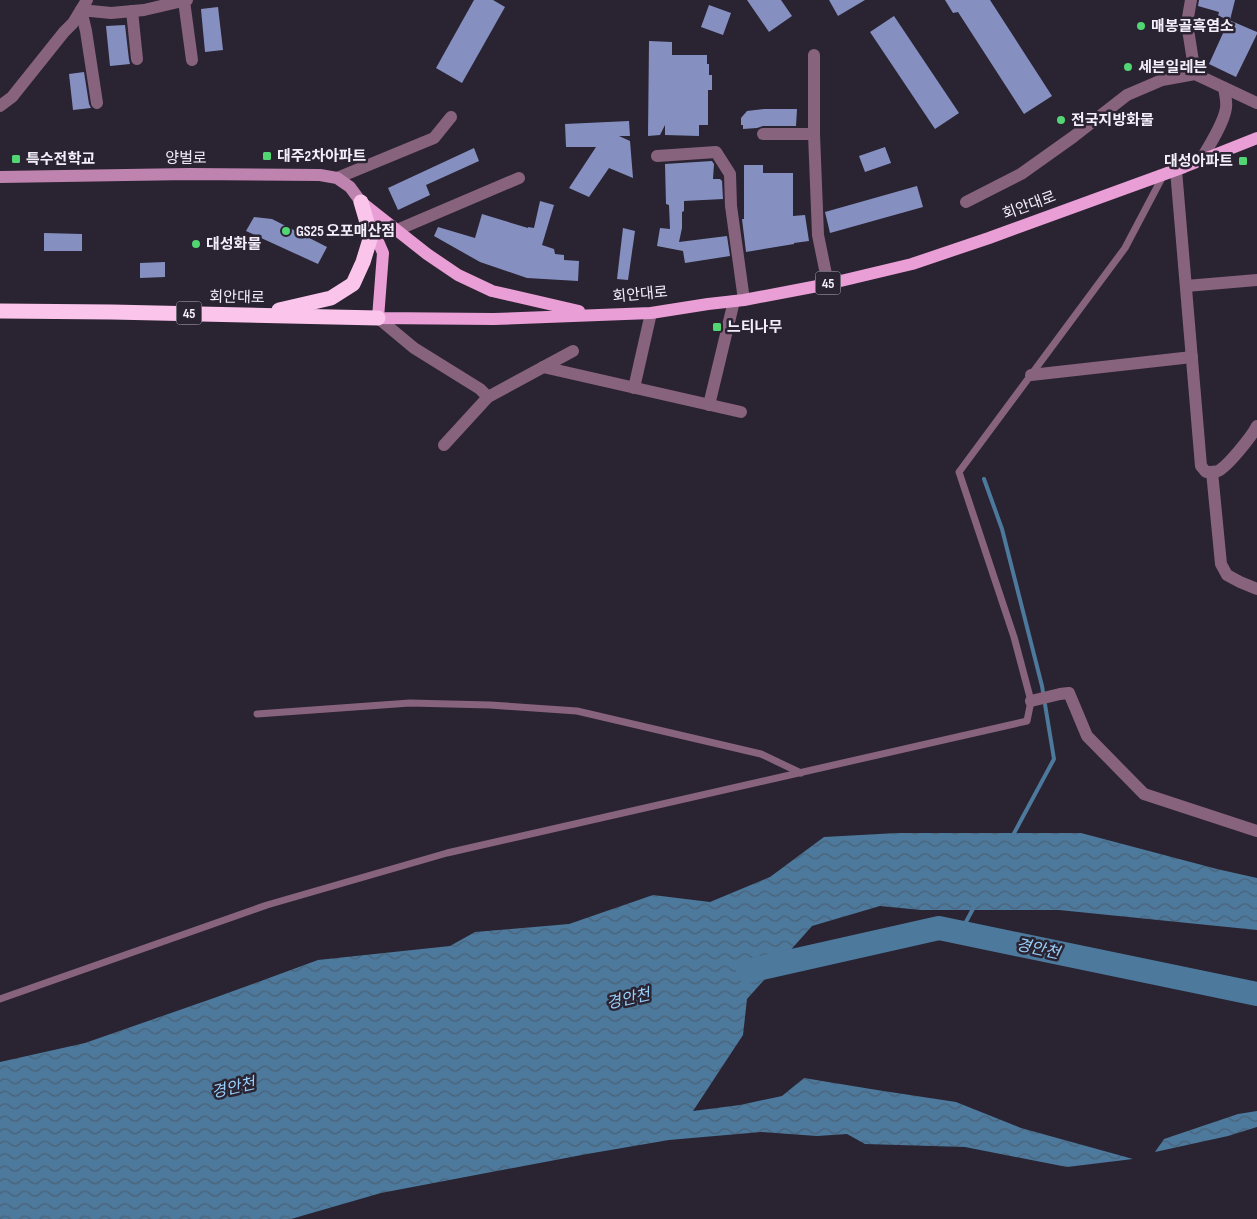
<svg xmlns="http://www.w3.org/2000/svg" width="1257" height="1219" font-family="'Sofia Sans Condensed','Noto Sans KR',sans-serif">
<style>
.water{fill:url(#water-waves)}
.lines{fill:none;stroke-linecap:round;stroke-linejoin:round}
.stream{stroke:#4c799c;stroke-width:4}
.river{stroke:#4c799c;stroke-width:24}
.building{fill:#8590c1}
.lane{stroke:#87637d;stroke-width:7}
.street{stroke:#87637d;stroke-width:12}
.secondary{stroke:#be84af;stroke-width:12}
.primary{stroke:#e99ed5;stroke-width:12}
.highway{stroke:#fac4eb;stroke-width:15}
.poi-dot{fill:#52d673;stroke:#2a2332;stroke-width:2}
.labels{text-anchor:middle;stroke-width:5;stroke-linejoin:round;paint-order:stroke}
.shield{fill:#2a2332;stroke:#b7b1bd;stroke-width:1}
.shield-label{font-size:14px;font-weight:bold;fill:#f3eef9}
.poi-label{font-size:15px;font-weight:bold;fill:#f3eef9;stroke:#2a2332;text-anchor:start}
.street-label{font-size:15px;fill:#f3eef9;stroke:#2a2332}
.water-label{font-size:16px;font-style:italic;fill:#98cffa;stroke:#2a2332}
</style>
<defs>
<pattern id="water-waves" width="16" height="10" patternUnits="userSpaceOnUse" patternTransform="scale(1.25)"><rect width="16" height="10" fill="#4c799c"/><path d="M0 5q4-4 8 0t8 0" fill="none" stroke="#4b6278"/></pattern>
</defs>
<rect width="100%" height="100%" fill="#2a2332"/>
<g class="water">
<polygon points="897,833 1081,833 1217,869 1257,878 1257,930 1059,910 921,910 880,906 812,926 747,999 743,1035 693,1111 740,1105 782,1096 804,1078 877,1090 956,1102 1021,1128 1133,1159 1067,1167 965,1147 865,1144 847,1134 817,1136 761,1132 669,1140 587,1154 381,1193 291,1219 0,1219 0,1062 85,1043 214,998 318,960 450,946 475,932 569,924 653,895 710,902 770,877 824,837"/>
<polygon points="1257,1111 1257,1127 1228,1136 1155,1152 1164,1139 1238,1114"/>
</g>
<g class="lines">
<g class="stream">
<polyline points="984,479 1002,529 1042,686 1054,759 1012,837"/>
<polyline points="961,931 974,907"/>
</g>
<polyline class="river" points="748,971 939,928 1257,994"/>
</g>
<g class="building">
<polygon points="474,0 493,0 505,7 462,83 436,68"/>
<polygon points="747,0 781,0 792,16 769,32"/>
<polygon points="829,0 865,0 838,16"/>
<polygon points="945,0 990,0 1052,96 1024,114 958,12 953,13"/>
<polygon points="1199,0 1235,0 1230,20 1218,16 1219,12 1198,6"/>
<polygon points="709,5 731,13 723,35 701,27"/>
<polygon points="218,7 223,50 205,52 201,9"/>
<polygon points="894,16 959,113 935,129 870,32"/>
<polygon points="1229,20 1257,32 1257,34 1236,77 1209,64"/>
<polygon points="125,25 129,60 130,64 110,66 106,26"/>
<polygon points="649,41 672,42 672,55 707,55 707,64 709,64 709,75 712,75 712,90 708,90 708,125 699,125 699,136 665,135 665,125 660,135 648,136"/>
<polygon points="84,72 89,104 91,108 73,110 69,74"/>
<polygon points="764,109 797,109 796,126 763,126 757,128 743,129 743,125 741,125 741,118 747,111"/>
<polygon points="629,121 630,136 619,136 630,141 633,178 609,168 589,197 569,188 596,147 566,147 565,124"/>
<polygon points="885,147 891,163 865,172 859,156"/>
<polygon points="474,148 479,161 426,185 430,195 398,210 388,188"/>
<polygon points="712,161 714,164 713,179 720,179 722,181 723,199 684,201 684,211 682,212 682,228 679,242 727,236 730,256 685,263 683,251 657,246 660,228 670,229 669,205 666,204 665,164"/>
<polygon points="744,165 763,165 763,173 793,173 793,216 805,215 809,241 794,243 794,244 746,252 742,219 744,219"/>
<polygon points="917,186 923,207 830,233 825,212"/>
<polygon points="540,201 554,205 542,245 554,249 555,254 564,255 564,260 579,261 578,281 527,278 480,262 434,236 438,227 475,238 482,214 528,228 528,227 534,228"/>
<polygon points="254,217 272,219 327,247 318,264 246,231"/>
<polygon points="623,228 635,231 628,280 617,279"/>
<polygon points="44,233 82,234 82,251 44,251"/>
<polygon points="165,262 165,277 140,278 140,263"/>
</g>
<g class="lines">
<g class="lane">
<polyline points="257,714 410,703 490,705 577,711 761,754 801,773"/>
<polyline points="0,999 267,905 447,853 1027,721 1031,701 1014,637 959,472 1125,248 1164,174"/>
</g>
<g class="street">
<polyline points="1191,0 1187,23 1195,74"/>
<polyline points="184,1 192,60"/>
<polyline points="132,11 137,59"/>
<polyline points="814,55 814,134 818,235 828,284"/>
<polyline points="97,103 86,31 81,10 111,13 144,10 187,0"/>
<polyline points="0,106 12,97 64,32 73,23 87,0"/>
<polyline points="763,134 814,134"/>
<polyline points="657,156 716,152 730,174 731,206 744,300"/>
<path d="M1200 161C1208 148 1224 123 1226 108 1227 101 1225 94 1224 88"/>
<path d="M1176 170 1201 466 1206 472C1210 472 1215 472 1218 471 1228 466 1252 436 1257 426"/>
<polyline points="337,178 434,138 451,117"/>
<polyline points="966,202 1021,174 1073,137 1127,95 1162,80 1195,74 1257,103"/>
<polyline points="397,230 519,178"/>
<polyline points="1186,286 1257,280"/>
<polyline points="378,318 414,348 480,389 488,397 444,445"/>
<polyline points="543,367 741,412"/>
<polyline points="1031,375 1192,357"/>
<polyline points="634,388 651,313"/>
<polyline points="488,397 573,351"/>
<polyline points="709,405 734,301"/>
<polyline points="1212,472 1221,564 1227,575 1240,582 1257,589"/>
<polyline points="1031,701 1060,694 1069,693 1087,736 1144,794 1257,831"/>
</g>
<polyline class="secondary" points="0,177 189,174 320,175 337,178 350,187 361,202"/>
<g class="primary">
<polyline points="361,202 427,254 458,275 492,291 579,311"/>
<polyline points="371,225 383,253 378,318 494,319 651,313 708,304 744,300 828,284 912,264 989,238 1184,167 1257,138"/>
</g>
<g class="highway">
<polyline points="279,310 331,298 353,284 363,262 371,236 361,202"/>
<polyline points="0,311 112,312 378,318"/>
</g>
</g>
<g class="poi-dot">
<circle cx="1141" cy="26" r="5"/>
<circle cx="1128" cy="67" r="5"/>
<circle cx="1061" cy="120" r="5"/>
<rect x="262" y="151" width="10" height="10" rx="2.5"/>
<rect x="11" y="154" width="10" height="10" rx="2.5"/>
<rect x="1238" y="156" width="10" height="10" rx="2.5"/>
<circle cx="286" cy="231" r="5"/>
<circle cx="196" cy="244" r="5"/>
<rect x="712" y="322" width="10" height="10" rx="2.5"/>
</g>
<g class="labels">
<g class="shield">
<rect x="815.5" y="271.5" width="25" height="23" rx="4"/>
<rect x="176.5" y="301.5" width="25" height="23" rx="4"/>
</g>
<g class="shield-label">
<text x="828" y="288">45</text>
<text x="189" y="318">45</text>
</g>
<g class="poi-label">
<text x="1151" y="31">매봉골흑염소</text>
<text x="1138" y="72">세븐일레븐</text>
<text x="1071" y="125">전국지방화물</text>
<text x="277" y="161">대주2차아파트</text>
<text x="26" y="164">특수전학교</text>
<text x="1233" y="166" text-anchor="end">대성아파트</text>
<text x="296" y="236">GS25 오포매산점</text>
<text x="206" y="249">대성화물</text>
<text x="727" y="332">느티나무</text>
</g>
<g class="street-label">
<text x="186" y="163">양벌로</text>
<text transform="translate(1029 205) rotate(-20)" y="5">회안대로</text>
<text transform="translate(640 294) rotate(-5)" y="5">회안대로</text>
<text transform="translate(237 297) rotate(1)" y="5">회안대로</text>
</g>
<g class="water-label">
<text transform="translate(1038 948) rotate(12)" y="6">경안천</text>
<text transform="translate(628 998) rotate(-13)" y="6">경안천</text>
<text transform="translate(233 1087) rotate(-13)" y="6">경안천</text>
</g>
</g>
</svg>
